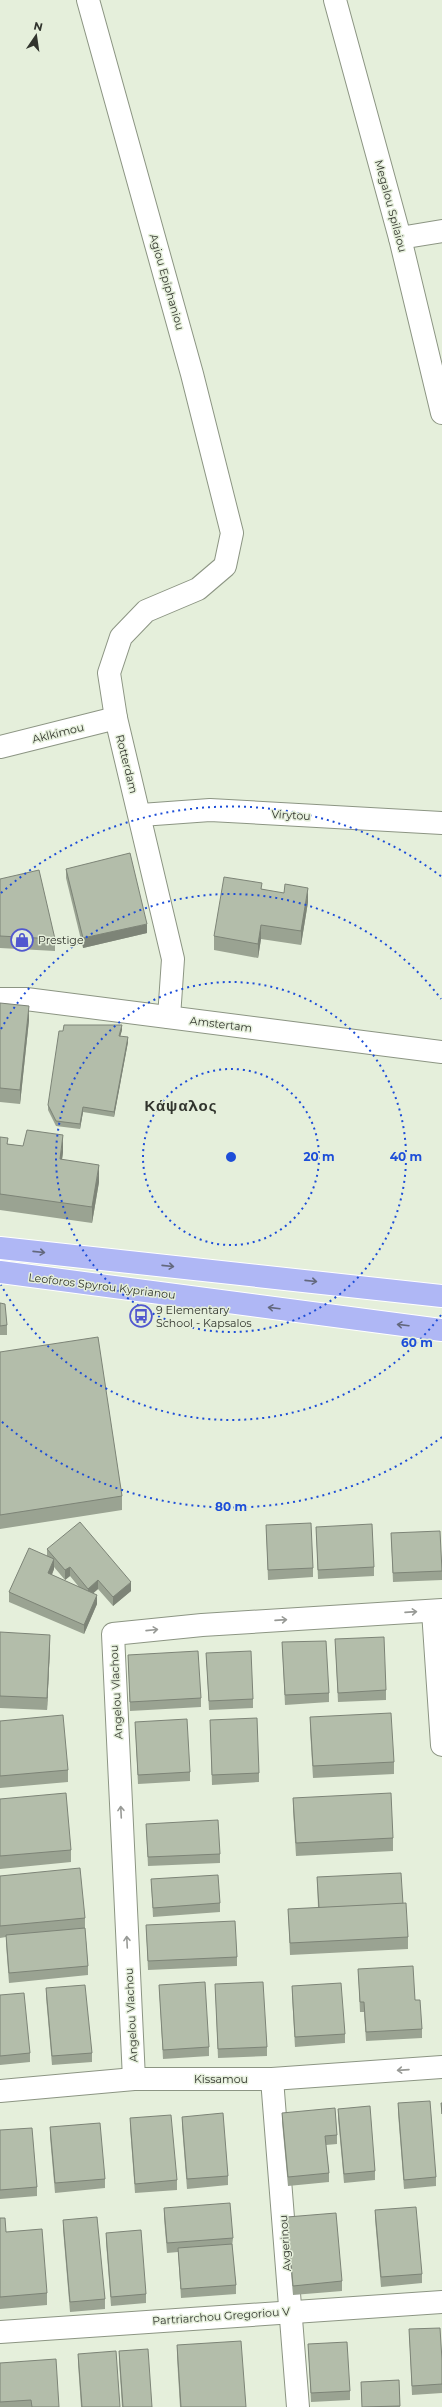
<svg xmlns="http://www.w3.org/2000/svg" width="442" height="2407" font-family="Montserrat,sans-serif">
<style>
.lines{fill:none;stroke-linecap:round;stroke-linejoin:round}
.minor-casing{stroke:#8c9583;stroke-width:24}
.major-casing{stroke:#fff;stroke-width:24}
.minor{stroke:#fff;stroke-width:22}
.major{stroke:#afb7f5;stroke-width:22}
.wall{fill:#9aa392;fill-rule:evenodd}
.shaded-wall{fill:#7d8477}
.building{fill:#b3bdaa;stroke:#7d8477}
.oneway{stroke:#63687d}
.oneway2{stroke:#989a96}
.ring{fill:none;stroke:#1d4ed8;stroke-width:2;stroke-dasharray:2 4}
.labels{text-anchor:middle;stroke-width:3;stroke-linejoin:round;paint-order:stroke}
.street-label{font-size:11px;fill:#31342d;stroke:#e5efdb}
.poi-label{font-size:11px;fill:#31342d;stroke:#e5efdb;text-anchor:start}
.district-label{font-size:15px;font-weight:bold;letter-spacing:1px;fill:#31342d;stroke:#e5efdb}
.centre{fill:#1d4ed8;stroke:#e5efdb;stroke-width:2}
.ring-label{font-size:12px;text-anchor:middle;font-weight:bold;fill:#1d4ed8;stroke:#e5efdb;stroke-width:3;stroke-linejoin:round;paint-order:stroke}
</style>
<rect width="100%" height="100%" fill="#e5efdb"/>
<g class="lines">
<g class="minor-casing">
<g id="minor">
<polyline points="88,0 192,374 232,533 225,566 198,589 146,611 121,637 109,673 116,718 173,959 169,1017"/>
<polyline points="335,0 400,238 442,413"/>
<polyline points="400,238 442,231"/>
<polyline points="0,747 116,718"/>
<polyline points="141,815 210,810 442,823"/>
<polyline points="0,999 26,999 442,1052"/>
<polyline points="433,1611 442,1745"/>
<polyline points="134,2079 113,1634 202,1625 442,1610"/>
<polyline points="272,2079 298,2407"/>
<polyline points="0,2091 134,2079 272,2079 442,2067"/>
<polyline points="0,2332 442,2302"/>
</g>
</g>
<g class="major-casing">
<g id="major">
<polyline points="0,1248 442,1296"/>
<polyline points="0,1272 442,1330"/>
</g>
</g>
<use href="#minor" class="minor"/>
<use href="#major" class="major"/>
</g>
<g class="wall">
<polygon points="66,869 147,933 83,948 66,878"/>
<polygon points="0,879 55,939 55,951 0,948"/>
<polygon points="262,889 308,902 301,945 261,939 258,958 214,950 214,936"/>
<polygon points="0,1003 29,1020 20,1104 0,1102"/>
<polygon points="122,1030 120,1036 128,1042 114,1117 83,1112 80,1129 56,1126 48,1110 48,1105"/>
<polygon points="0,1137 8,1144 63,1152 62,1159 99,1182 92,1223 0,1210"/>
<polygon points="0,1303 7,1325 7,1335 0,1335"/>
<polygon points="0,1352 122,1496 122,1510 0,1529"/>
<polygon points="266,1525 313,1568 313,1577 268,1580"/>
<polygon points="316,1527 374,1567 374,1576 318,1579"/>
<polygon points="391,1533 442,1571 442,1580 393,1582"/>
<path d="M47 1549 131 1591 113 1606 98 1589 93 1593 97 1604 84 1634 9 1602V1592L47 1556ZM54 1567 65 1580 70 1576 79 1587 52 1575 54 1569Z"/>
<polygon points="0,1632 50,1647 47,1710 0,1708"/>
<polygon points="335,1639 386,1690 386,1700 338,1702"/>
<polygon points="282,1642 329,1693 329,1702 285,1705"/>
<polygon points="206,1653 253,1699 253,1708 209,1710"/>
<polygon points="128,1655 201,1698 201,1707 130,1711"/>
<polygon points="310,1717 394,1762 394,1774 313,1778 310,1729"/>
<polygon points="210,1720 259,1773 259,1782 212,1785"/>
<polygon points="0,1721 68,1770 68,1782 0,1788"/>
<polygon points="135,1722 190,1772 190,1781 138,1784"/>
<polygon points="293,1798 393,1838 393,1851 296,1856 293,1810"/>
<polygon points="0,1799 71,1850 71,1862 0,1869"/>
<polygon points="146,1824 220,1854 220,1863 148,1866"/>
<polygon points="0,1876 85,1918 85,1928 88,1966 88,1975 9,1983 6,1944 6,1937 0,1938"/>
<polygon points="317,1877 403,1904 408,1937 408,1949 290,1955 288,1909 318,1908"/>
<polygon points="151,1879 220,1903 220,1912 153,1917"/>
<polygon points="146,1925 237,1957 237,1966 148,1970"/>
<polygon points="358,1969 415,2000 422,2029 422,2038 366,2041 364,2012 360,2012"/>
<polygon points="215,1984 267,2047 267,2056 218,2058"/>
<polygon points="159,1985 209,2047 209,2056 163,2059"/>
<polygon points="292,1986 345,2034 345,2043 295,2047 292,1995"/>
<polygon points="46,1988 92,2053 92,2062 52,2065 46,1997"/>
<polygon points="0,1995 30,2053 30,2062 0,2065"/>
<polygon points="398,2103 436,2177 436,2186 404,2189 398,2113"/>
<polygon points="338,2109 375,2171 375,2180 344,2183 338,2118"/>
<polygon points="282,2113 337,2135 337,2144 326,2145 329,2173 329,2182 288,2186 282,2122"/>
<polygon points="182,2117 228,2176 228,2185 187,2189 182,2126"/>
<polygon points="130,2118 177,2180 177,2190 135,2193 130,2127"/>
<polygon points="50,2127 105,2179 105,2188 55,2193 50,2137"/>
<polygon points="0,2130 37,2187 37,2196 0,2199"/>
<polygon points="164,2208 233,2238 232,2248 236,2285 236,2294 181,2298 178,2252 167,2253 164,2218"/>
<polygon points="375,2210 422,2274 422,2283 381,2287 375,2219"/>
<polygon points="287,2217 342,2281 342,2291 293,2295 287,2227"/>
<polygon points="0,2218 6,2232 47,2293 47,2305 0,2309"/>
<polygon points="63,2220 105,2299 105,2309 70,2312 63,2229"/>
<polygon points="106,2233 146,2294 146,2303 111,2306 106,2242"/>
<polygon points="409,2329 442,2360 442,2393 412,2395"/>
<polygon points="308,2344 350,2391 350,2400 311,2402"/>
<polygon points="177,2345 246,2407 180,2407 177,2357"/>
<polygon points="119,2351 152,2407 122,2407 119,2360"/>
<polygon points="78,2354 120,2407 81,2407 78,2363"/>
<polygon points="0,2363 59,2407 0,2407"/>
<polygon points="399,2380 400,2407 362,2407 361,2382"/>
</g>
<g class="shaded-wall">
<polygon points="308,888 308,902 301,945 301,931"/>
<polygon points="147,924 147,933 83,948 83,938"/>
<polygon points="261,925 261,939 258,958 258,944"/>
<polygon points="29,1006 29,1020 20,1104 20,1090"/>
<polygon points="122,1025 122,1030 119,1041 119,1036"/>
<polygon points="128,1037 128,1042 114,1117 114,1112"/>
<polygon points="83,1107 83,1112 80,1129 80,1124"/>
<polygon points="63,1135 63,1152 60,1175 60,1159"/>
<polygon points="99,1165 99,1182 92,1223 92,1207"/>
<polygon points="54,1559 54,1569 48,1583 48,1573"/>
<polygon points="70,1567 70,1576 65,1580 65,1570"/>
<polygon points="98,1580 98,1589 88,1598 88,1589"/>
<polygon points="131,1582 131,1591 113,1606 113,1597"/>
<polygon points="97,1595 97,1604 84,1634 84,1625"/>
<polygon points="50,1635 50,1647 47,1710 47,1698"/>
</g>
<g class="building">
<polygon points="130,853 147,924 83,938 66,869"/>
<polygon points="39,870 55,939 0,936 0,879"/>
<polygon points="224,877 262,883 261,889 284,893 285,884 308,888 301,931 261,925 258,944 214,936"/>
<polygon points="0,1003 29,1006 20,1090 0,1088"/>
<polygon points="64,1025 122,1025 119,1036 128,1037 114,1112 83,1107 80,1124 56,1121 48,1105 59,1031 63,1031"/>
<polygon points="27,1130 63,1135 60,1159 99,1165 92,1207 0,1194 0,1137 8,1138 7,1144 23,1146"/>
<polygon points="0,1303 5,1304 7,1325 0,1326"/>
<polygon points="98,1337 122,1496 0,1515 0,1352"/>
<polygon points="80,1522 131,1582 113,1597 98,1580 88,1589 70,1567 65,1570 47,1549"/>
<polygon points="311,1523 313,1568 268,1570 266,1525"/>
<polygon points="372,1524 374,1567 318,1570 316,1527"/>
<polygon points="440,1531 442,1571 393,1573 391,1533"/>
<polygon points="29,1548 54,1559 48,1573 97,1595 84,1625 9,1592"/>
<polygon points="0,1632 50,1635 47,1698 0,1696"/>
<polygon points="384,1637 386,1690 338,1693 335,1639"/>
<polygon points="326,1641 329,1693 285,1695 282,1642"/>
<polygon points="198,1651 201,1698 130,1702 128,1655"/>
<polygon points="251,1651 253,1699 209,1701 206,1653"/>
<polygon points="391,1713 394,1762 313,1766 310,1717"/>
<polygon points="63,1715 68,1770 0,1776 0,1721"/>
<polygon points="257,1718 259,1773 212,1775 210,1720"/>
<polygon points="187,1719 190,1772 138,1775 135,1722"/>
<polygon points="66,1793 71,1850 0,1856 0,1799"/>
<polygon points="391,1793 393,1838 296,1843 293,1798"/>
<polygon points="218,1820 220,1854 148,1857 146,1824"/>
<polygon points="80,1868 85,1918 0,1926 0,1876"/>
<polygon points="401,1873 403,1904 319,1908 317,1877"/>
<polygon points="218,1875 220,1903 153,1908 151,1879"/>
<polygon points="406,1903 408,1937 290,1943 288,1909"/>
<polygon points="235,1921 237,1957 148,1961 146,1925"/>
<polygon points="85,1928 88,1966 9,1973 6,1935"/>
<polygon points="413,1966 415,2000 420,2000 422,2029 366,2032 364,2002 360,2002 358,1969"/>
<polygon points="205,1982 209,2047 163,2050 159,1985"/>
<polygon points="263,1982 267,2047 218,2049 215,1984"/>
<polygon points="341,1983 345,2034 295,2037 292,1986"/>
<polygon points="85,1985 92,2053 52,2056 46,1988"/>
<polygon points="24,1993 30,2053 0,2056 0,1995"/>
<polygon points="430,2101 436,2177 404,2180 398,2103"/>
<polygon points="441,2103 442,2103 442,2114"/>
<polygon points="370,2106 375,2171 344,2174 338,2109"/>
<polygon points="335,2108 337,2135 325,2136 329,2173 288,2177 282,2113"/>
<polygon points="223,2113 228,2176 187,2179 182,2117"/>
<polygon points="171,2115 177,2180 135,2184 130,2118"/>
<polygon points="100,2123 105,2179 55,2183 50,2127"/>
<polygon points="32,2128 37,2187 0,2190 0,2130"/>
<polygon points="230,2203 233,2238 167,2243 164,2208"/>
<polygon points="416,2207 422,2274 381,2277 375,2210"/>
<polygon points="336,2213 342,2281 293,2286 287,2217"/>
<polygon points="97,2217 105,2299 70,2302 63,2220"/>
<polygon points="0,2218 5,2218 6,2232 42,2229 47,2293 0,2297"/>
<polygon points="141,2230 146,2294 111,2297 106,2233"/>
<polygon points="232,2244 236,2285 181,2289 178,2248"/>
<polygon points="440,2328 442,2360 442,2384 412,2386 409,2329"/>
<polygon points="241,2341 246,2407 181,2407 177,2345"/>
<polygon points="347,2342 350,2391 311,2393 308,2344"/>
<polygon points="148,2349 152,2407 123,2407 119,2351"/>
<polygon points="116,2351 120,2407 82,2407 78,2354"/>
<polygon points="56,2359 59,2407 32,2407 31,2400 0,2402 0,2363"/>
<polygon points="399,2380 400,2406 362,2407 361,2382"/>
</g>
<defs><path id="oneway-shaft" d="M-6 0H5M1.5-3L5.5 0L1.5 3" fill="none" stroke-width="1.6" stroke-linecap="round" stroke-linejoin="round"/></defs>
<g class="oneway">
<use href="#oneway-shaft" transform="translate(39 1252) rotate(6)"/>
<use href="#oneway-shaft" transform="translate(168 1266) rotate(6)"/>
<use href="#oneway-shaft" transform="translate(311 1281) rotate(6)"/>
<use href="#oneway-shaft" transform="translate(274 1308) rotate(-173)"/>
<use href="#oneway-shaft" transform="translate(403 1325) rotate(-173)"/>
</g>
<g class="oneway2">
<use href="#oneway-shaft" transform="translate(411 1612) rotate(-4)"/>
<use href="#oneway-shaft" transform="translate(281 1620) rotate(-4)"/>
<use href="#oneway-shaft" transform="translate(152 1630) rotate(-6)"/>
<use href="#oneway-shaft" transform="translate(121 1812) rotate(-93)"/>
<use href="#oneway-shaft" transform="translate(127 1942) rotate(-93)"/>
<use href="#oneway-shaft" transform="translate(403 2070) rotate(176)"/>
</g>
<g class="ring">
<circle cx="231" cy="1157" r="88"/>
<circle cx="231" cy="1157" r="175"/>
<path d="M441 1315A263 263 0 0 1 1 1285M1 1029A263 263 0 0 1 441 999"/>
<path d="M442 1437A350 350 0 0 1 1 1421M1 893A350 350 0 0 1 442 877"/>
</g>
<defs>
<g id="shop-ring" transform="scale(1.15)"><circle r="9.5" fill="#e5efdb" stroke="#5158cf" stroke-width="1.5"/><path d="M-5-2.5h2.3a2.7 3.5 0 0 1 5.4 0H5L5.5 6h-11ZM-1.5-2.5h3a1.5 2.3 0 0 0-3 0Z" fill="#5158cf"/></g>
<g id="bus-ring" transform="scale(1.15)"><circle r="9.5" fill="#e5efdb" stroke="#5158cf" stroke-width="1.5"/><path d="M-5-6H5V4H4V6H2V4H-2V6H-4V4H-5ZM-3.5-4V0h7V-4ZM-3.5 1.2v1.5H-2V1.2ZM2 1.2v1.5H3.5V1.2Z" fill="#5158cf"/></g>
</defs>
<g fill-rule="evenodd">
<use href="#shop-ring" x="22" y="940"/>
<use href="#bus-ring" x="141" y="1316"/>
</g>
<g class="labels">
<g class="street-label">
<text transform="translate(391 206) rotate(75)" y="4">Megalou Spilaiou</text>
<text transform="translate(167 282) rotate(74)" y="4">Agiou Epiphaniou</text>
<text transform="translate(58 733) rotate(-14)" y="4">Aklkimou</text>
<text transform="translate(127 764) rotate(76)" y="4">Rotterdam</text>
<text transform="translate(291 815) rotate(3)" y="4">Virytou</text>
<text transform="translate(221 1024) rotate(7)" y="4">Amstertam</text>
<text transform="translate(102 1286) rotate(7)" y="4">Leoforos Spyrou Kyprianou</text>
<text transform="translate(116 1692) rotate(-93)" y="4">Angelou Vlachou</text>
<text transform="translate(131 2015) rotate(-93)" y="4">Angelou Vlachou</text>
<text x="221" y="2083">Kissamou</text>
<text transform="translate(285 2243) rotate(-94)" y="4">Avgerinou</text>
<text transform="translate(221 2316) rotate(-4)" y="4">Partriarchou Gregoriou V</text>
</g>
<g class="poi-label">
<text x="38" y="944">Prestige</text>
<text x="156" y="1314">9 Elementary<tspan x="156" dy="13">School - Kapsalos</tspan></text>
</g>
<g class="district-label">
<text x="181" y="1111">Κάψαλος</text>
</g>
</g>
<circle cx="231" cy="1157" r="6" class="centre"/>
<g class="ring-label">
<text x="319" y="1161">20 m</text>
<text x="406" y="1161">40 m</text>
<text x="417" y="1347">60 m</text>
<text x="231" y="1511">80 m</text>
</g>
<g transform="translate(36 36) rotate(13)" stroke="#e5efdb" stroke-width="3" paint-order="stroke">
<path d="M0-3L7 15L0 10L-7 15Z" fill="#31342d"/>
<text y="-6" font-size="11" font-weight="bold" text-anchor="middle" fill="#31342d">N</text>
</g>
</svg>
